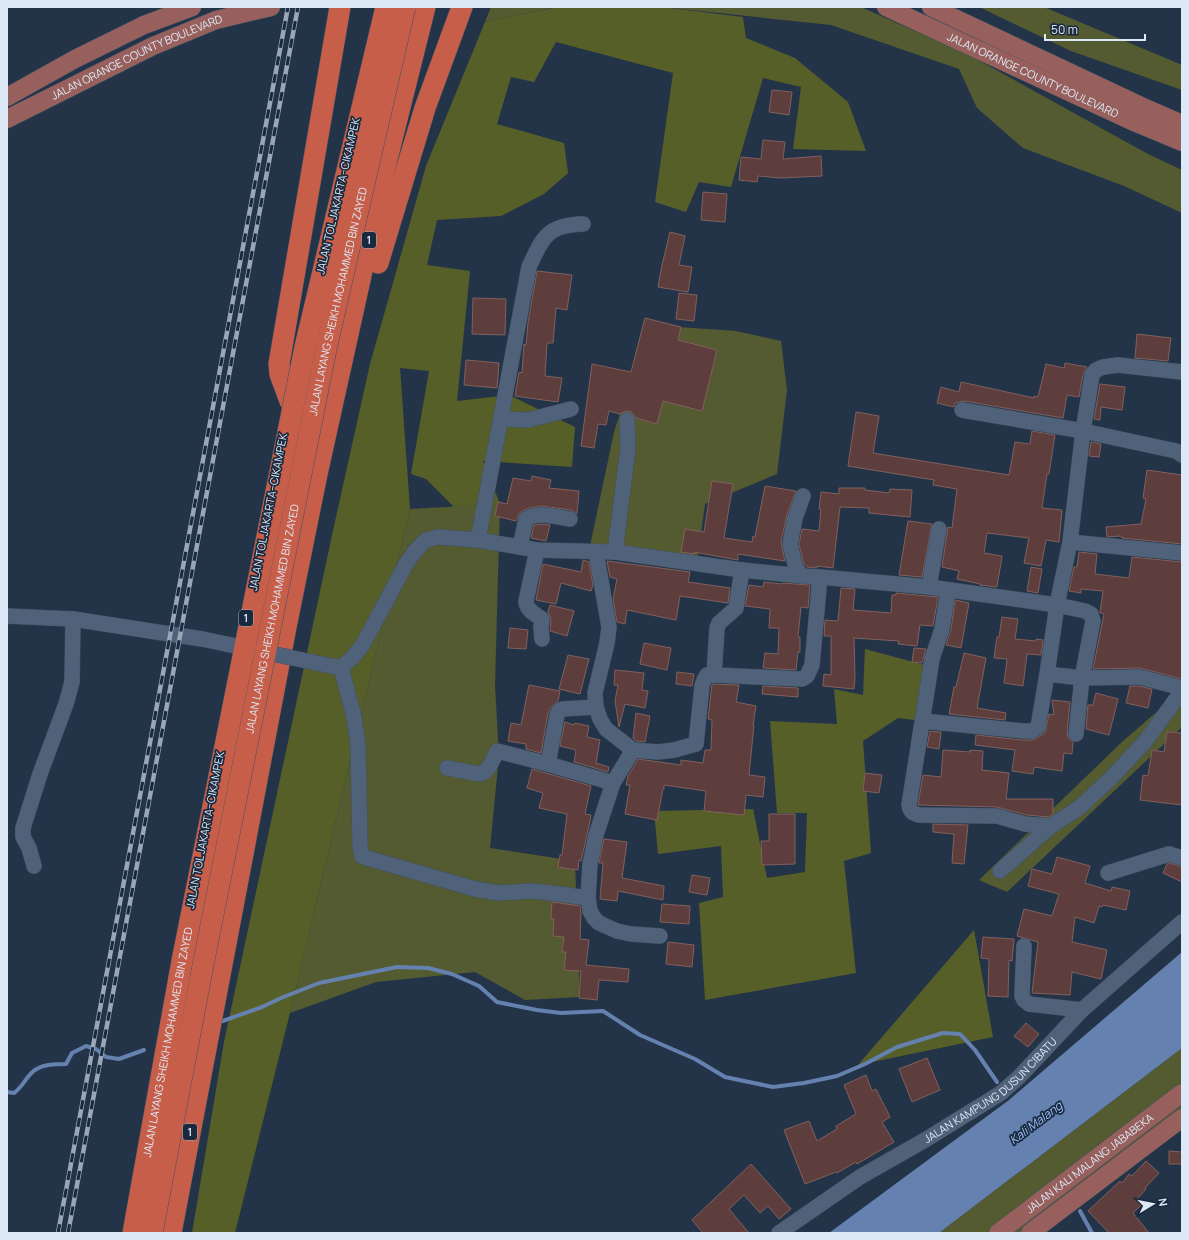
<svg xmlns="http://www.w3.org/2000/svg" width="1189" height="1240" font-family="Manrope,sans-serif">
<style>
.green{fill:#545b30}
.forest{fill:#575f28}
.water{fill:#6581af}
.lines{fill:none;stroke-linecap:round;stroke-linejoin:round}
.stream{stroke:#6581af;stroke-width:4}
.building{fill:#5e3e3c;stroke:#81605d}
.minor-casing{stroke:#425162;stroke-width:16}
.major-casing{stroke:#425162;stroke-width:19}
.highway-casing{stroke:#425162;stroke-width:22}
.minor{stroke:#50627a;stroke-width:15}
.major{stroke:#97605d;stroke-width:18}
.highway{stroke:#c75e49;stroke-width:21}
.rail-casing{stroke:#9aa7b8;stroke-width:4.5}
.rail{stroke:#19293e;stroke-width:3;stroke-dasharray:9;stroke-linecap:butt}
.minor-bridge-casing{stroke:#425162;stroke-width:16;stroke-linecap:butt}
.highway-bridge-casing{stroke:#425162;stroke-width:22;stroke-linecap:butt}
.minor-bridge{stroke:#50627a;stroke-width:15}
.highway-bridge{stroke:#c75e49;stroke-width:21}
.labels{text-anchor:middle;stroke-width:3.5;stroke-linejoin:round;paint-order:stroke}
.shield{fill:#19293e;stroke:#a3afc0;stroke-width:1}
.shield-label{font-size:10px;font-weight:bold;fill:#dee9f7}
.street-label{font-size:11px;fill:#dee9f7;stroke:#19293e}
.water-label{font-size:12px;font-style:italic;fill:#a3c5fc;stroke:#19293e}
</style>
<rect width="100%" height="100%" fill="#233449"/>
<g class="green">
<polygon points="491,7 557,7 485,22"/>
<polygon points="662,7 861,7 969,55 1148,154 1182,170 1182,213 1124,186 1023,148 977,108 959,69 831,25"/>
<polygon points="979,7 1044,7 1182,65 1182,90 1071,51"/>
<polygon points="649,325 736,331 781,341 787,390 777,474 705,504 697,563 590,546 614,432"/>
<polygon points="500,504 495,685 499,756 490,848 575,861 580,997 525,1000 475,972 376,982 290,1013 410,509"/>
<polygon points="1182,690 1182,727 1007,892 979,880 1123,741"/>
<polygon points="1182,1048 1182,1118 1030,1233 939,1233"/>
</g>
<g class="forest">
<polygon points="558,7 662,7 743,17 746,38 795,58 848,102 866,151 793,149 801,87 763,78 731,187 699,182 686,212 655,202 673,73 556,42 534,82 511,77 497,124 564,143 568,173 544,194 501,216 437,220 427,265 470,271 457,401 509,395 575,427 572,467 483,461 500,504 454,507 426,479 411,474 429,371 400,368 410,509 290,1013 235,1233 192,1233 224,1042 334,526 370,364 426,166 485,22"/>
<polygon points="865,649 932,667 929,722 898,718 863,741 871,853 844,861 856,973 705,1000 699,903 723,897 721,846 658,854 654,811 753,809 767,878 805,872 807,813 777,813 770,721 837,724 834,689 863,695"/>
<polygon points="974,930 993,1037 858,1065"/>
</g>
<polygon class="water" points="1182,952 1182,1048 939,1233 829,1233 1009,1100"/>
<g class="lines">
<g class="stream">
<polyline points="217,1023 262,1007 281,998 319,983 397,967 428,968 452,974 479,986 497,1002 537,1010 561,1013 603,1011 640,1035 695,1059 725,1077 773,1087 804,1083 837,1076 865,1064 897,1047 943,1033 960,1034 975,1050 997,1082"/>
<path d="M7 1092 14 1093C23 1087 27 1075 35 1070 44 1064 56 1064 66 1064L72 1053 86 1046 96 1049 106 1057 119 1059 144 1050"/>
<polyline points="1080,1211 1092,1233"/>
</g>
</g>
<g class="building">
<polygon points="772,90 792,92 789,115 769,112"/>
<polygon points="763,140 785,142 783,159 821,156 822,176 781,178 758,176 757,182 739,180 741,157 761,159"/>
<polygon points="703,192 727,194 725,222 701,220"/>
<polygon points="670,232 685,236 679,265 692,267 688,292 658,287 662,265"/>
<polygon points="537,271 572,275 567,310 556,308 553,343 547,343 545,376 562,378 558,402 515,396 519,372 522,373 524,344 526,345 528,323"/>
<polygon points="679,293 697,295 694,321 676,319"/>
<polygon points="473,298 506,299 505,335 472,334"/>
<polygon points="645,318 681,327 678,340 717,350 702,411 663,401 657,424 636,418 634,415 631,412 626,411 620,414 609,411 606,425 598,424 594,448 581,446 592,364 631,372"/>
<polygon points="1137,334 1171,338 1168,361 1135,358"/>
<polygon points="466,360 499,363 497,388 464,385"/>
<polygon points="1065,363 1087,367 1083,374 1079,397 1067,395 1063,418 964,401 955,403 954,407 937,403 941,387 959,392 961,382 1034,398 1034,396 1038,397 1046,364 1064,368"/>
<polygon points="1100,384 1125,387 1122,410 1101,407 1100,420 1094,419"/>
<polygon points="856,412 879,416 873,453 1009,475 1015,442 1030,444 1032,431 1055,435 1049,474 1047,474 1042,508 1062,510 1059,542 1046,540 1041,566 1024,563 1029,538 987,533 984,553 1002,556 997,587 980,585 980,584 957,579 959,571 942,567 948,527 952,528 957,489 933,485 934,480 848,466"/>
<polygon points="1091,442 1101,444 1099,457 1089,456"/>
<polygon points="1147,470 1182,475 1182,544 1122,538 1121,536 1107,537 1106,527 1141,524 1146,499 1143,498"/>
<polygon points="532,476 551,480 549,488 579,491 577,514 571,510 541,506 529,508 522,511 519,514 516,521 495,516 498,502 507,504 513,478 531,481"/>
<polygon points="712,481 733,484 724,538 752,542 753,536 755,537 765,486 796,491 787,515 781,542 785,561 738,554 738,560 694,552 694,554 681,552 685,529 704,532"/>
<polygon points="839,488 865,488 865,490 889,493 890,489 912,490 910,517 869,513 869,508 840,507 833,568 817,566 817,568 807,567 804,564 799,544 802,529 819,531 821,509 819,509 821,492 839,494"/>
<polygon points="908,521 932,524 922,577 899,575"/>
<polygon points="542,524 550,525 546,541 531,538 534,525"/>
<polygon points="1079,552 1097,554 1095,574 1129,578 1132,557 1182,562 1182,679 1140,668 1093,669 1104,614 1100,613 1100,612 1103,591 1081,589 1081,593 1069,591 1074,567 1077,567"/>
<polygon points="583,560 589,562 593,585 591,591 561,583 556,604 536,600 543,564 581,572"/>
<polygon points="607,561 690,572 688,582 730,588 728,603 680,596 676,620 627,610 625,624 617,622 613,599 617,579 610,577"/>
<polygon points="1031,567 1042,569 1038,593 1027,591"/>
<polygon points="764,582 782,584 782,583 810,585 808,608 801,607 798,637 800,637 800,652 798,652 796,670 763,668 765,653 778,654 779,628 769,628 770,609 745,606 749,585 763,587"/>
<polygon points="841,588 855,589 853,610 891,613 892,595 896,595 896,593 938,597 933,626 920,625 917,646 898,644 899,641 854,638 855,677 854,689 823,686 824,674 831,675 831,636 824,636 825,620 838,621"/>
<polygon points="955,600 969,603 961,648 946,645 951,630"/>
<polygon points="550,605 574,611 567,636 550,631 551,620 550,616 548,612"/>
<polygon points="1002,617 1018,619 1015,639 1036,641 1036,639 1043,640 1041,655 1027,654 1023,686 1004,683 1007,659 994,658 997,637 999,637"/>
<polygon points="510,628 528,630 526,649 508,648"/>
<polygon points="644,643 671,648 667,670 640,664"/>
<polygon points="914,648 926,649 922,663 912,662"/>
<polygon points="964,653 986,658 977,708 1006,713 1005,720 949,714 954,687 956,687"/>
<polygon points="568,655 589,659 580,694 559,689"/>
<polygon points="615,670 644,673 642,690 648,691 645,708 625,704 619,727 615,701 618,685 614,685"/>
<polygon points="677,672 694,674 692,686 676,684"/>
<polygon points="712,684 739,685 736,702 756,706 753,725 754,725 749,775 765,777 763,797 746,795 744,815 704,811 706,791 664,785 664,789 663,789 657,820 625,814 630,785 626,785 628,776 638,759 681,765 681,760 703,763 705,750 711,750 712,720 708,719"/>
<polygon points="529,685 560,691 558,701 551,707 548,713 541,753 526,749 526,744 508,741 511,723 521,725"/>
<polygon points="763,686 798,688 798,697 762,694"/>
<polygon points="1130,686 1139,686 1152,689 1148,708 1126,703"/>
<polygon points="1096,693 1118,699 1109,735 1086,729 1088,705 1093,705"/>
<polygon points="1052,700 1070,702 1067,733 1068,738 1073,742 1072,754 1064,753 1062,771 1034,767 1033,774 1012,771 1015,750 975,745 976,735 1022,740 1032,740 1037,738 1045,733 1049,714 1054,715"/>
<polygon points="636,713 650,716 645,742 636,741 633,738"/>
<polygon points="565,722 574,725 575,723 589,726 587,737 600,740 596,763 609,767 608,772 574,762 576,750 560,746"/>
<polygon points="930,731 941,732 939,749 927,747"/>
<polygon points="1167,732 1182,733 1182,805 1140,800 1143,775 1148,776 1152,750 1164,752"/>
<polygon points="943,750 970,752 970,750 983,751 982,770 1009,773 1006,799 1053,799 1053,814 1049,817 1027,815 997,807 918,805 923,775 941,777"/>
<polygon points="532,769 591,786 585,814 591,815 589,826 581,861 579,860 578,870 558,867 560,855 562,855 567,814 539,808 543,793 527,788"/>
<polygon points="865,773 882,775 879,793 863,791"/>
<polygon points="769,814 795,814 795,864 762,865 761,841 769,841"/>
<polygon points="933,824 968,825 964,864 952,863 954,834 933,832"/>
<polygon points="604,839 627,842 622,878 664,886 663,900 618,891 617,901 600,899 603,863 599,863"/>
<polygon points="1057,857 1090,866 1085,883 1111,891 1112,887 1130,891 1126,910 1103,905 1102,907 1099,906 1094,923 1075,917 1072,942 1107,950 1101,979 1072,972 1070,995 1032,993 1038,942 1017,936 1024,909 1052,916 1059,894 1028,886 1032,869 1052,874"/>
<polygon points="1169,863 1182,867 1182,882 1163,873 1167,864"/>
<polygon points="692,875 710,878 707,895 689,892"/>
<polygon points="552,902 580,906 581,913 580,939 589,940 586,965 629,969 628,982 599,980 597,1000 579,998 581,971 564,970 566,952 562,952 564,937 553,936 554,919 551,919"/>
<polygon points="662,904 690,906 689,924 660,922"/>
<polygon points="983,937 1014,939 1012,961 1009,960 1008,997 988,996 989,959 981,958"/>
<polygon points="668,942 694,945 692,967 666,964"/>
<polygon points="1026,1023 1039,1034 1028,1047 1014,1036"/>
<polygon points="927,1058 940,1090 912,1102 899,1069"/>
<polygon points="866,1075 872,1091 876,1089 890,1117 882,1122 894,1142 857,1164 856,1162 837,1173 836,1172 805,1184 784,1130 809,1121 817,1141 837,1129 836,1126 856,1114 844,1085"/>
<polygon points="1169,1151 1182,1152 1182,1164 1169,1164"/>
<polygon points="1146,1161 1159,1173 1145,1188 1146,1189 1137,1199 1142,1204 1133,1213 1149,1233 1109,1233 1088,1211 1120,1181 1122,1183 1129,1174 1132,1176"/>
<polygon points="751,1164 791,1209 779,1219 768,1206 760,1213 744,1195 729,1209 749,1233 703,1233 692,1220"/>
</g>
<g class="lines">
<g class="minor-casing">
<g id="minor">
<polyline points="962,410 1083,431 1176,451 1182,455"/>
<polyline points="501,419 528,420 571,409"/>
<path d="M478 540 529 267C543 237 547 225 583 224"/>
<polyline points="1070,542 1083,431 1092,375 1096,370 1103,367 1118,365 1182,372"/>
<path d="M520 547 526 519C538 511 556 517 570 519"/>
<path d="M537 550 526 601C526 610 535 614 542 619L541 627 542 639"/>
<polyline points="596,552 609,627 607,643 595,693 596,707 600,719 606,729 633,750 658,752 674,750 696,744 702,686 704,680 707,675 714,675 802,679 807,676 812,665 820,577"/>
<polyline points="615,552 628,448 627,420"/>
<polyline points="802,576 796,568 790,544 795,518 803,496"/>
<polyline points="929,587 939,529"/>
<path d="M948 590 942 629 932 659 909 805C910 811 912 813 919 815L997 816 1025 824 1051 826 1080 807 1110 779 1144 743 1182 691"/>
<polyline points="7,616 73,619 202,639"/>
<polyline points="336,667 341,667 352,658 362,646 406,564 415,551 426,540 438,537 478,540 537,550 615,552 742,570 802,576 820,577 929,587 1057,605 1070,542 1182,553"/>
<polyline points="341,667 354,717 358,745 360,846 362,856 367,858 475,889 499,893 529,891 544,892 588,898"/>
<polyline points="1047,674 1082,678 1140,677 1182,688"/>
<polyline points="714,675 717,628 719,623 736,608 742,570"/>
<polyline points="923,721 1023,731 1032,731 1038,727 1047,674 1057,605 1085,611 1091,614 1093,621 1082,678 1076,734"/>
<polyline points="633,750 613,783 596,835 590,864 588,898 590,911 594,918 599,923 617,931 631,934 660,936"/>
<polyline points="548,764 557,715 559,711 562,709 596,707"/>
<path d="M447 768 480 774C489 772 493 759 497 751L548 764 613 783"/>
<polyline points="34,866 29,848 23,837 23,828 40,774 66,704 72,682 73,619"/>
<polyline points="1000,871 1051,826"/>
<polyline points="1108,873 1169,854 1182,858"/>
<polyline points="1024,946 1022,996 1024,1000 1029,1004 1082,1010"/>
<path id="s1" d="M779 1233 860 1177 925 1140 1001 1093 1019 1077 1082 1010 1182 922"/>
</g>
</g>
<g class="major-casing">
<g id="major">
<path id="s2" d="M886 7 1134 122 1182 142"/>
<polyline points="931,7 1143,107 1182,124"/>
<polyline points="7,97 75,59 144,25 192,7"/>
<path id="s3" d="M7 119 153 46 216 20 271 7"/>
<path id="s4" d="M998 1233 1182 1093"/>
<polyline points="1030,1233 1182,1118"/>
</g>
</g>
<g class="highway-casing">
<g id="highway">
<polyline points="378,263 425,108 462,7"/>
<polyline points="290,401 280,374 279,364 340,7"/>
<polyline points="171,1233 286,627 317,474 385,167 425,7"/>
</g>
</g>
<use href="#minor" class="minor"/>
<use href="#major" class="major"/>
<use href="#highway" class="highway"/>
<g class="rail-casing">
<g id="rail">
<polyline points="58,1233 288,7"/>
<polyline points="68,1233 298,7"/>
</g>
</g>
<use href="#rail" class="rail"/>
<g class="minor-bridge-casing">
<polyline id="minor-bridge" points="202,639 336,667"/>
</g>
<g class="highway-bridge-casing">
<g id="highway-bridge">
<path id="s5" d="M133 1233 182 961 305 347 386 7"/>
<path id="s6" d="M152 1233 204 960 326 349 405 7"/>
</g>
</g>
<use href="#minor-bridge" class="minor-bridge"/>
<use href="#highway-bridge" class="highway-bridge"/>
</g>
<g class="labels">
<g class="shield">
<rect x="362" y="232" width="14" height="16" rx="3"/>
<rect x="239" y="610" width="14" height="16" rx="3"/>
<rect x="183" y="1124" width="14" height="16" rx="3"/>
</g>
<g class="shield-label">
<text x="369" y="244">1</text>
<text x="246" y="622">1</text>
<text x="190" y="1136">1</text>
</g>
<g class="street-label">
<text dy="4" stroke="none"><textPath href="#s3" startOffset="144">JALAN ORANGE COUNTY BOULEVARD</textPath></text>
<text dy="4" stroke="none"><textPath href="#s2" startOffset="162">JALAN ORANGE COUNTY BOULEVARD</textPath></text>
<text transform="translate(338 196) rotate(-77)" y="4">JALAN TOL JAKARTA–CIKAMPEK</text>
<text dy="4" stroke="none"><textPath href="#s6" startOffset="950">JALAN LAYANG SHEIKH MOHAMMED BIN ZAYED</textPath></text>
<text transform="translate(268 512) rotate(-79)" y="4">JALAN TOL JAKARTA–CIKAMPEK</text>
<text dy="4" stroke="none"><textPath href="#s6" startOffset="626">JALAN LAYANG SHEIKH MOHAMMED BIN ZAYED</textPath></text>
<text transform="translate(205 830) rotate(-79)" y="4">JALAN TOL JAKARTA–CIKAMPEK</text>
<text dy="4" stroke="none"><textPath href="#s5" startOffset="194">JALAN LAYANG SHEIKH MOHAMMED BIN ZAYED</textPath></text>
<text dy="4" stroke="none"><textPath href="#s1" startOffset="256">JALAN KAMPUNG DUSUN CIBATU</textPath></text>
<text dy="4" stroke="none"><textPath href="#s4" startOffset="115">JALAN KALI MALANG JABABEKA</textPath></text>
</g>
<g class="water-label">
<text transform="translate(1036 1123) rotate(-37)" y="4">Kali Malang</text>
</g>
</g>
<rect width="1189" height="1240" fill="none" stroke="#dee9f7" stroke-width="16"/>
<g transform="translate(1153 1204) rotate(80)" stroke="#19293e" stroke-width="3" paint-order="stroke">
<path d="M0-3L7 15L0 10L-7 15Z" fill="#dee9f7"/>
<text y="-6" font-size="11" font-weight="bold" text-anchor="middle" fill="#dee9f7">N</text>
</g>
<path d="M1045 34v6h100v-6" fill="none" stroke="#dee9f7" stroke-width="2"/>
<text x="1051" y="34" font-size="12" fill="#dee9f7" stroke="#19293e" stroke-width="3" paint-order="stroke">50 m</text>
</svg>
